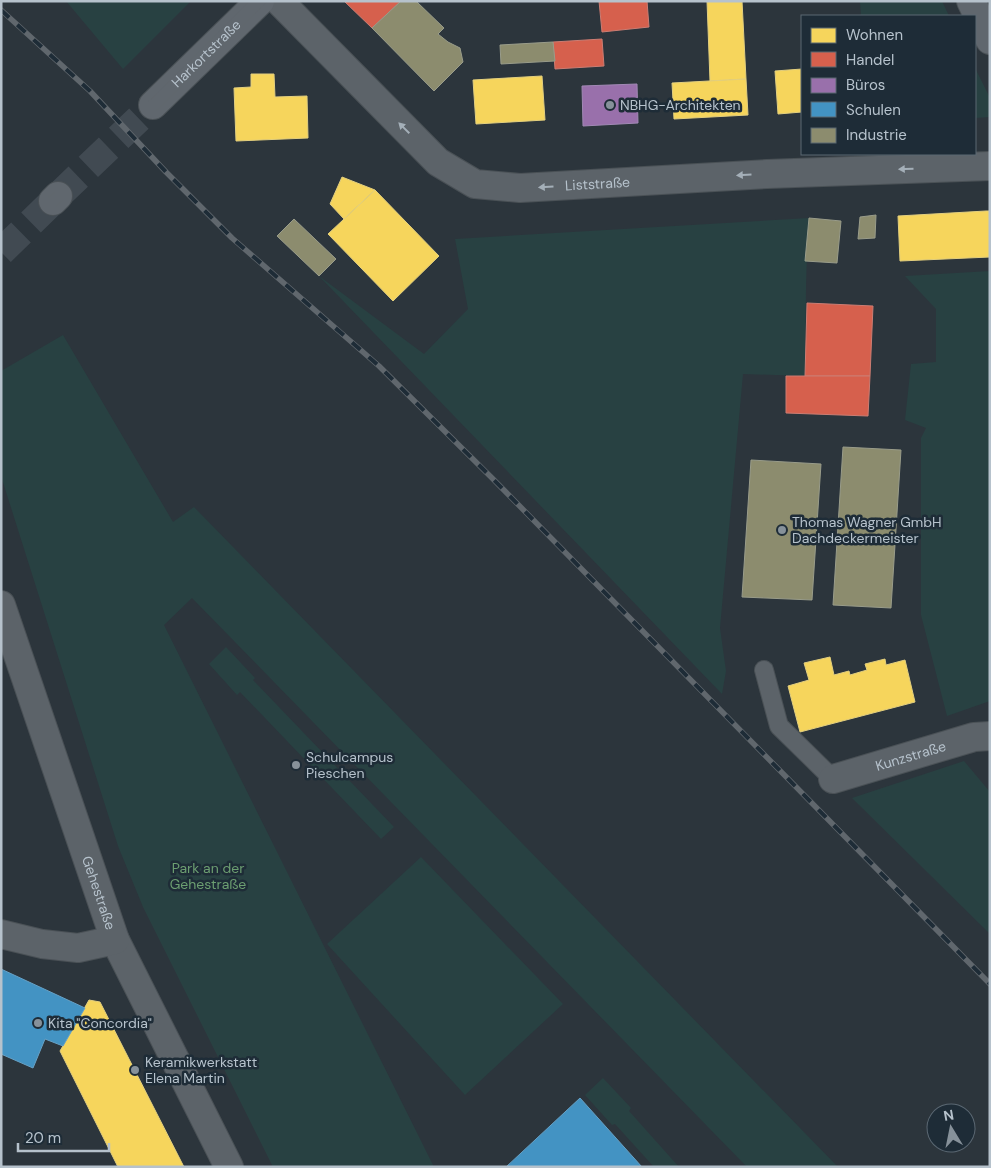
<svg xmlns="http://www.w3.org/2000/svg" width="991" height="1168" font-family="'DM Sans',sans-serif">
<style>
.green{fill:#284142}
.homes{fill:#f6d55c;stroke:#e3cf7e}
.shops{fill:#d6604d;stroke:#cc7d73}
.offices{fill:#9970ab;stroke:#a289b5}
.schools{fill:#4393c3;stroke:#66a1c6}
.industry{fill:#8c8c6e;stroke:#999c8a}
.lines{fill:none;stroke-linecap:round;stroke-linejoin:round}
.secondary-tunnel{stroke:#414a52;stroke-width:28;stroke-dasharray:28 14;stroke-linecap:butt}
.lane-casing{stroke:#4a5156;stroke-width:20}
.street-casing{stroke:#4a5156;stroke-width:30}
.secondary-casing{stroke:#4a5156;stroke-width:30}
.lane{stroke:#5c6369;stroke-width:18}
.street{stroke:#5c6369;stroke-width:28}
.secondary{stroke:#60676e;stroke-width:28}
.tram{stroke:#60676d;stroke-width:1}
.rail-casing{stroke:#60676d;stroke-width:5.5}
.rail{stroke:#1e2c37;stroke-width:4;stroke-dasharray:11;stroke-linecap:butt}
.oneway{fill:#a4afb8}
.poi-dot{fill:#86919a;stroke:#1e2c37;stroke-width:2}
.labels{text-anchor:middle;stroke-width:5;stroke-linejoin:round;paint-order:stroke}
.street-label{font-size:14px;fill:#b6c2cc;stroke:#1e2c37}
.poi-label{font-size:14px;fill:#b6c2cc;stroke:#1e2c37;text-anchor:start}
.park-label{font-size:14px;fill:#6c9e71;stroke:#1e2c37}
</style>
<rect width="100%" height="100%" fill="#2c353c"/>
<g class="green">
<polygon points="66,1 191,1 123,69"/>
<polygon points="860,1 942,1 949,16 861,16"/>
<polygon points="975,68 990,98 990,117 975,118"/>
<path d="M809 218C805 271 806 323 805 376L743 374 720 628 726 671 722 694 319 276 424 354 468 309 455 239Z"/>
<polygon points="990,271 990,701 947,716 921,615 921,438 926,428 905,420 911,364 936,362 936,309 905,276"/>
<polygon points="63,335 173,522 194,507 838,1167 747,1167 192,598 164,625 434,1167 273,1167 143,907 118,846 1,476 1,371"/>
<polygon points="226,647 255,678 253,680 394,827 381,839 240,692 237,695 209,664"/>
<polygon points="964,761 990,792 990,934 852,798"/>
<polygon points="421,857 563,1004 465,1095 327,944"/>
<polygon points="603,1078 631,1108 629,1111 679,1167 654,1167 615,1124 612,1125 585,1095"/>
</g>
<g class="homes">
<polygon points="707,1 742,1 746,79 710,81"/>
<polygon points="802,69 802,112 778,114 775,71"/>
<polygon points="251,74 274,74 275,97 307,96 308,138 236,141 234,88 251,87"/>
<polygon points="542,76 545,120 476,124 473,80"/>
<polygon points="746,79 748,115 674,119 672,83"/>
<polygon points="342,177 375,190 344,219 330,204"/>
<polygon points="375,190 439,256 393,301 328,234"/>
<polygon points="986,211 990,211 990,257 900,261 898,216"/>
<polygon points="830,657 834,675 849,671 850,675 867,670 865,664 885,659 886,665 905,660 915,702 800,732 788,686 809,680 804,663"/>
<polygon points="89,1000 100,1002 184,1167 118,1167 60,1051"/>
</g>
<g class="shops">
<polygon points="344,1 401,1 372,28"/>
<polygon points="599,1 647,1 649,27 602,32"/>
<polygon points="602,39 604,66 555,69 553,42"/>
<polygon points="807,303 873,306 870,376 805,376"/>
<polygon points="786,376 870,376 868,416 786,413"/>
</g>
<polygon class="offices" points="637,84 638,123 583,126 582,86"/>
<g class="schools">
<polygon points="1,969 85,1008 63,1046 45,1039 33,1068 1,1054"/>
<polygon points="580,1098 642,1167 506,1167"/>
</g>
<g class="industry">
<polygon points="401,1 416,1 444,28 438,34 448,42 460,48 463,62 434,91 372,28"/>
<polygon points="553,42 555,61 501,64 500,45"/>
<polygon points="876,215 875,238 858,239 860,217"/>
<polygon points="809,218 841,221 837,263 805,261"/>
<polygon points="294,219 336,259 319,276 277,236"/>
<polygon points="843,447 901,450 891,608 833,605"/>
<polygon points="751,460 821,464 812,600 742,597"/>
</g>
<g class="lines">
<g class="secondary-tunnel">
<polyline points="58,196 153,105"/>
<polyline points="1,252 53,201"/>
</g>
<g class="lane-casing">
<polyline id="lane" points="764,670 779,726 833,779"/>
</g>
<g class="street-casing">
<g id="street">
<path id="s1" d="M279 1 438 162 475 184 520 188 767 174 990 166"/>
<path id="s2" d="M1 605 115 940 229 1167"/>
<path id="s3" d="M833 779 974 737 990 736"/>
<polyline points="1,934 42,944 78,948 115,940"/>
</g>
</g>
<g class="secondary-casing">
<g id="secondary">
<polyline points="971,1 990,40"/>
<path id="s4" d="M153 105 260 1"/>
<polyline points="53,201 58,196"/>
</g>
</g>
<use href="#lane" class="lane"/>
<use href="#street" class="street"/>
<use href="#secondary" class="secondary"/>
<g class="tram">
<polyline points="149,101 250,1"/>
<polyline points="157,110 268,1"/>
<polyline points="49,197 54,193"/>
<polyline points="57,206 62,201"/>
</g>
<g class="rail-casing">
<polyline id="rail" points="1,10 90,91 166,172 232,238 379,366 493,479 990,984"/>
</g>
<use href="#rail" class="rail"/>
</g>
<defs><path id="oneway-solid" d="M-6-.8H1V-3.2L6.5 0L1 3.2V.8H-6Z" transform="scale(1.25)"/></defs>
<g class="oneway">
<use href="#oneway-solid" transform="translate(404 128) rotate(-135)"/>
<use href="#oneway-solid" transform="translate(906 169) rotate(178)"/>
<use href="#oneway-solid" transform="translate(744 175) rotate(177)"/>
<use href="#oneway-solid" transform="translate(546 187) rotate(177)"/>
</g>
<g class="poi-dot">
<circle cx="610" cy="105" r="5"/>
<circle cx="782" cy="530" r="5"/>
<circle cx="296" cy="765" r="5"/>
<circle cx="38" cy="1023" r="5"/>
<circle cx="135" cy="1070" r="5"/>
</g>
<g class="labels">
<g class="street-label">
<text dy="5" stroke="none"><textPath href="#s4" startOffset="74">Harkortstraße</textPath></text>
<text dy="5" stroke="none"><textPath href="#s1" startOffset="392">Liststraße</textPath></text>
<text dy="5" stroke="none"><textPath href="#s3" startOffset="81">Kunzstraße</textPath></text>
<text dy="5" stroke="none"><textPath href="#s2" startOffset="304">Gehestraße</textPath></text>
</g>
<g class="poi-label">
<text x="620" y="110">NBHG-Architekten</text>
<text x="792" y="527">Thomas Wagner GmbH<tspan x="792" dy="16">Dachdeckermeister</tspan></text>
<text x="306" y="762">Schulcampus<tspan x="306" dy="16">Pieschen</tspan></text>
<text x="48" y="1028">Kita "Concordia"</text>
<text x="145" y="1067">Keramikwerkstatt<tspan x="145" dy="16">Elena Martin</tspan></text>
</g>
<g class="park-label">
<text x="208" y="873">Park an der<tspan x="208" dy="16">Gehestraße</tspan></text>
</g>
</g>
<rect width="991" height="1168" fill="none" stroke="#b6c2cc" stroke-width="5"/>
<rect x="801" y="15" width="175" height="140" fill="#1e2c37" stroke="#5b6873"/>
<rect x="811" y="28" width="25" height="15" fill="#f6d55c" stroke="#5b6873"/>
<text x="846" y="40" font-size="15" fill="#b6c2cc">Wohnen</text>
<rect x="811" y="52" width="25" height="15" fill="#d6604d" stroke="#5b6873"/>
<text x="846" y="65" font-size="15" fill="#b6c2cc">Handel</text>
<rect x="811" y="78" width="25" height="15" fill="#9970ab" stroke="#5b6873"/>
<text x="846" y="90" font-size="15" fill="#b6c2cc">Büros</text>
<rect x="811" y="102" width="25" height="15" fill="#4393c3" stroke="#5b6873"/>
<text x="846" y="115" font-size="15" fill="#b6c2cc">Schulen</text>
<rect x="811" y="128" width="25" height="15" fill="#8c8c6e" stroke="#5b6873"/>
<text x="846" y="140" font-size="15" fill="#b6c2cc">Industrie</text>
<g transform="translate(951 1128) rotate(350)"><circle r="24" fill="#1e2c37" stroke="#5b6873"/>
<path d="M0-4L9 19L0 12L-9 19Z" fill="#86919a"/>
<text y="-8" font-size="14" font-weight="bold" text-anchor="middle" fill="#b6c2cc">N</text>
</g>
<path d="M18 1143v8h91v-8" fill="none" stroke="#b6c2cc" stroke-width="2.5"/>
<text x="25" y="1143" font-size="15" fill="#b6c2cc" stroke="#1e2c37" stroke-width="4" paint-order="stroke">20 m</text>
</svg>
